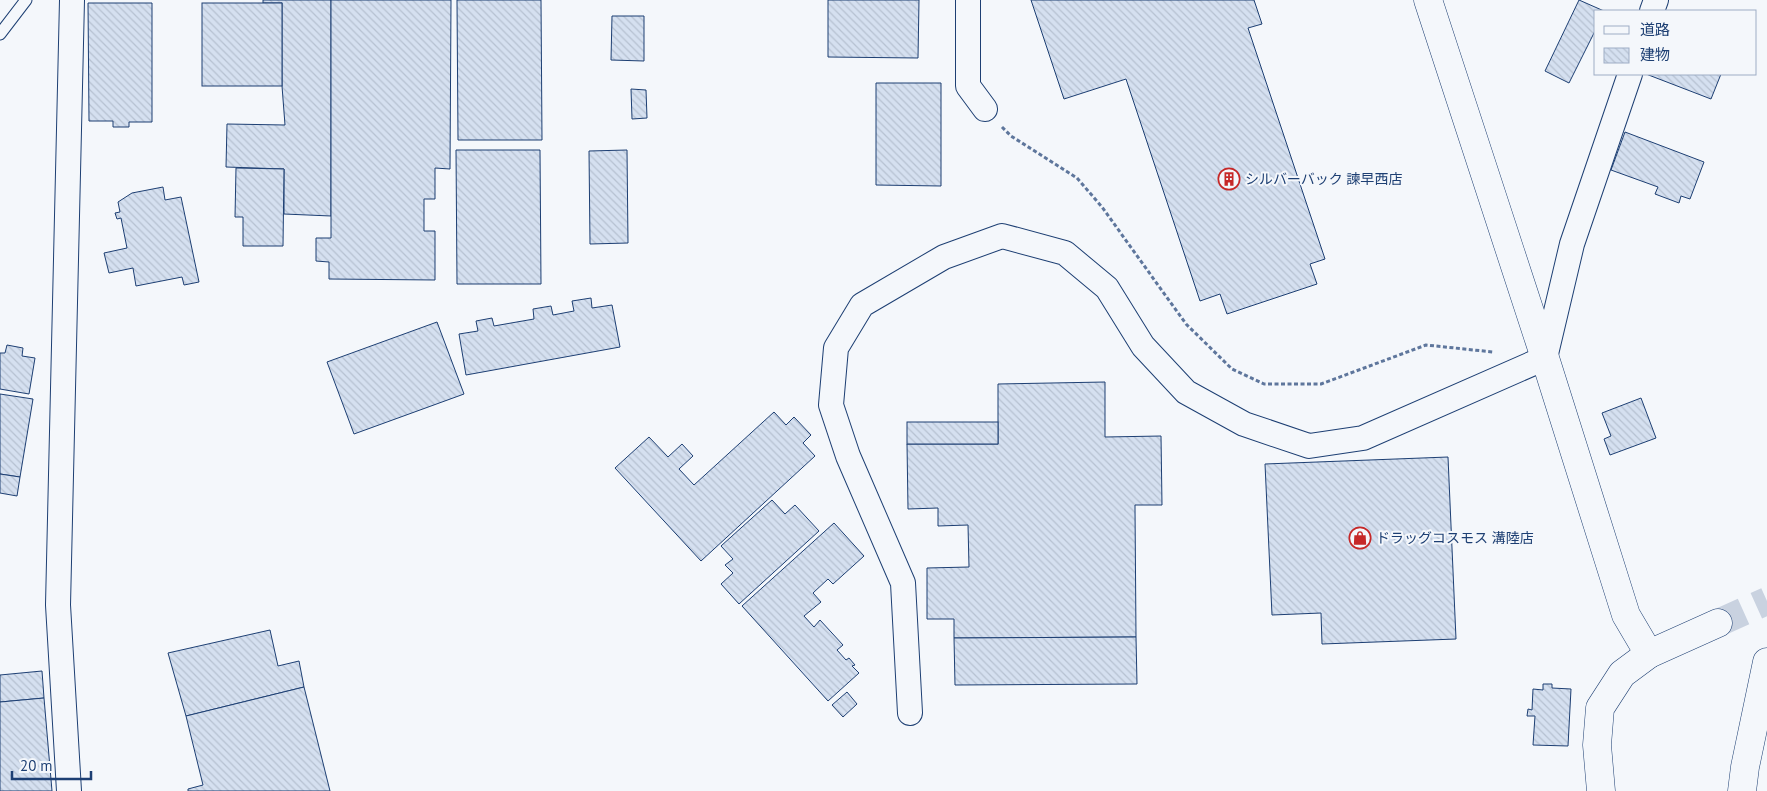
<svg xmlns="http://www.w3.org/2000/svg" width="1767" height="791" font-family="'PT Sans','Noto Sans JP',sans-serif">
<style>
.building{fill:url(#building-back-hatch);stroke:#1d3f73}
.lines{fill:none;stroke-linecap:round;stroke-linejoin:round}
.secondary-tunnel{stroke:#c9d2e0;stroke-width:28;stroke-dasharray:28 14;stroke-linecap:butt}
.lane-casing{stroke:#1d3f73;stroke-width:13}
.street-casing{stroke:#1d3f73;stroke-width:26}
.secondary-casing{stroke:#1d3f73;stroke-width:29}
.highway-casing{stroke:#1d3f73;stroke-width:29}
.path{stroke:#5e769c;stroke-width:3;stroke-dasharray:4 2.5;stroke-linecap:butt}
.lane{stroke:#f4f7fb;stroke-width:11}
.street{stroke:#f4f7fb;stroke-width:24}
.secondary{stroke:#f4f7fb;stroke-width:28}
.highway{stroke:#f4f7fb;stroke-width:28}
.labels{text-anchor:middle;stroke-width:4;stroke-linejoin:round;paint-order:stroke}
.poi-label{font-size:14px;fill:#1d3f73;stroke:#f4f7fb;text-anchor:start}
</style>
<defs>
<pattern id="building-back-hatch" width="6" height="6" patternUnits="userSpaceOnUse" patternTransform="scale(1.25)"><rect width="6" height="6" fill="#d5e0f0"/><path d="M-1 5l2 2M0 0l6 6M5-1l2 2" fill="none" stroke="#b6c1d1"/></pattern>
</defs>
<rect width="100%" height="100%" fill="#f4f7fb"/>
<g class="building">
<polygon points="263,0 331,0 331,216 284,214 284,169 226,167 227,124 285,125 282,86 282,3 263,3"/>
<polygon points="331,0 451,0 450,169 435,168 435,199 424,199 424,231 435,231 435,280 329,279 329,262 316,261 316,238 331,238"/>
<polygon points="457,0 541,0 542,140 458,140"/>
<polygon points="828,0 919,0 918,58 828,57"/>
<polygon points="1031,0 1254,0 1262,24 1248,28 1325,259 1310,264 1317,284 1227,314 1220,294 1200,301 1126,79 1064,99"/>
<polygon points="1579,0 1604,11 1596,11 1596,29 1569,83 1545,71"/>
<polygon points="88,3 152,3 152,122 129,122 129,127 113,127 113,121 89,121"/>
<rect x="202" y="3" width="80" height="83"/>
<polygon points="612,16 644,16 644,61 611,60"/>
<polygon points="1646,74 1721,74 1711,99"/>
<polygon points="876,83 941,83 941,186 876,185"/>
<polygon points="631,89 646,90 647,118 632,119"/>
<polygon points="1625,132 1704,162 1690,199 1681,196 1679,203 1655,194 1658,187 1611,170"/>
<polygon points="456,150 540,150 541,284 457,284"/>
<polygon points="627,150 628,243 590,244 589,151"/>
<polygon points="236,168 284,169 283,246 243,246 243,217 235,217"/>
<polygon points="163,187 165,200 181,197 199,282 184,285 182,277 136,286 133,268 109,273 104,253 127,248 121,218 117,219 115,213 120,212 118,202 132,193"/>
<polygon points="591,298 592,308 612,305 620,347 466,375 459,334 478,331 476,321 492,318 494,326 534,319 533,309 551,306 553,315 574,311 572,301"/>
<polygon points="437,322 464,394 354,434 327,362"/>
<polygon points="7,345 23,348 22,356 35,358 29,394 0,389 0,353 5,353"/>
<polygon points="1105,382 1105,437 1161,436 1162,505 1135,505 1136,637 954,638 954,619 927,619 927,568 969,567 968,525 938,526 938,508 908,509 907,444 998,444 998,384"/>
<polygon points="0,394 33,399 20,477 0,474"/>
<polygon points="1641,398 1656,438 1610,455 1604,439 1611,436 1602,413"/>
<polygon points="774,412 786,425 794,417 811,435 803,443 815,456 701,561 615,468 649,437 668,457 682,444 693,456 679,469 694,485"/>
<rect x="907" y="422" width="91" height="22"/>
<polygon points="1448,457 1456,639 1322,644 1321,613 1272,615 1265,464"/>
<polygon points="0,474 20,477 17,496 0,493"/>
<polygon points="772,500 785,514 795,505 819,531 739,604 721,584 733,573 725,565 733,559 721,546"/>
<polygon points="834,523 864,556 833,584 828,579 813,593 821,602 804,616 814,627 820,620 843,645 837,650 846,660 849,658 855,665 852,666 859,673 828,701 742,606"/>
<polygon points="270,630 278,666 299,661 304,687 186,716 168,653"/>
<polygon points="1136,637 1137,684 955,685 954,638"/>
<polygon points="42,671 44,698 0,702 0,675"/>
<polygon points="1543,684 1552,684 1552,688 1571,689 1568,746 1533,745 1535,716 1527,716 1528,709 1532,710 1533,689 1543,690"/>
<polygon points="304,687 330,791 188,791 188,789 203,785 186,716"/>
<polygon points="847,692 857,704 843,717 832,705"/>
<polygon points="44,698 52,791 0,791 0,702"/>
</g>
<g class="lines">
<polyline class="secondary-tunnel" points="1718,623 1767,601"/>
<g class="lane-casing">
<polyline id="lane" points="0,34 26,0"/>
</g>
<g class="street-casing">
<g id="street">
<polyline points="968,0 968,86 985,109"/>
<polyline points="1652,11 1656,0"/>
<polyline points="910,713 903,583 848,456 831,405 836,348 862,305 944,257 1002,236 1065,253 1107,288 1143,346 1186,392 1244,424 1309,446 1363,438 1545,358 1572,244 1630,74"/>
<polyline points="69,791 58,605 72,0"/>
</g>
</g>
<g class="secondary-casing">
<g id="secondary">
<polyline points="1428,0 1545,358 1626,615 1649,654"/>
<polyline points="1601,791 1597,745 1600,708 1622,674 1649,654 1718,623"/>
</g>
</g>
<g class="highway-casing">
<polyline id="highway" points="1742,791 1745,767 1767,662"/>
</g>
<polyline class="path" points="1002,127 1011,136 1077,178 1102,207 1186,324 1232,369 1264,384 1321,384 1426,345 1493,352"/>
<use href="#lane" class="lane"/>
<use href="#street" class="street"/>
<use href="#secondary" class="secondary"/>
<use href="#highway" class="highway"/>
</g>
<defs>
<g id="building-ring" transform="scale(1.125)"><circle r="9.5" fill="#f4f7fb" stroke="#c62828" stroke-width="1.5"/><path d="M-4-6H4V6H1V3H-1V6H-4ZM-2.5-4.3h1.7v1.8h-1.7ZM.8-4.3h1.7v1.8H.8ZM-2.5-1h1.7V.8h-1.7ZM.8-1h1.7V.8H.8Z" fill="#c62828"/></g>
<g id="shop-ring" transform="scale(1.125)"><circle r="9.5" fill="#f4f7fb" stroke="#c62828" stroke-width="1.5"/><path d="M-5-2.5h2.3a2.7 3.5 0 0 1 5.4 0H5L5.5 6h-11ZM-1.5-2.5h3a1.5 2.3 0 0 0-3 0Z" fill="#c62828"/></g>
</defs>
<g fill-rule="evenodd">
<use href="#building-ring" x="1229" y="179"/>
<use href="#shop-ring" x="1360" y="538"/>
</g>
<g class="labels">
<g class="poi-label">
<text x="1245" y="184">シルバーバック 諫早西店</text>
<text x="1376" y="543">ドラッグコスモス 溝陸店</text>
</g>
</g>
<rect x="1594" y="10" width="162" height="65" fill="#f4f7fb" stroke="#9eadc5"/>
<rect x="1604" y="26" width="25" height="8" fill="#f4f7fb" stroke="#9eadc5"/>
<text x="1640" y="35" font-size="15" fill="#1d3f73">道路</text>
<rect x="1604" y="48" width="25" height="15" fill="url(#building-back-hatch)" stroke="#9eadc5"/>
<text x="1640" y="60" font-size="15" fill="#1d3f73">建物</text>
<path d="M12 771v8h79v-8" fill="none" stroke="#1d3f73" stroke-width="2.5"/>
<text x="20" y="771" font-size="15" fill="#1d3f73" stroke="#f4f7fb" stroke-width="4" paint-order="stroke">20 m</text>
</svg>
